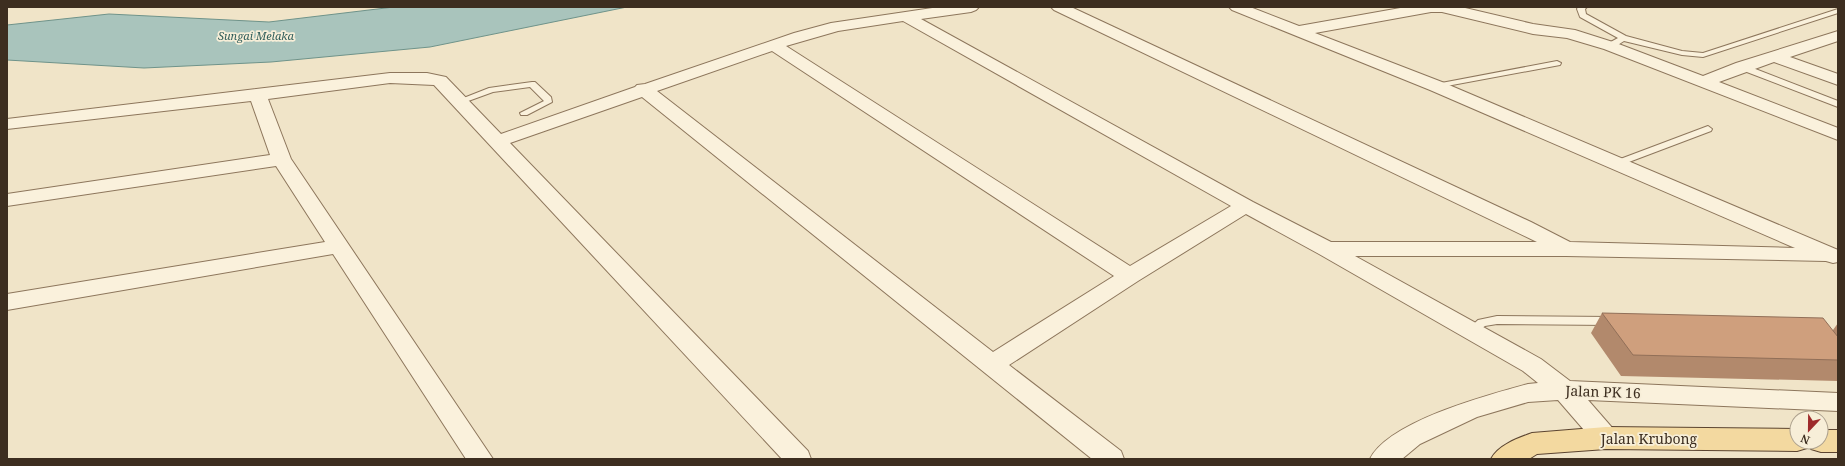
<svg xmlns="http://www.w3.org/2000/svg" width="1845" height="466" font-family="'Noto Serif',serif">
<style>
.water{fill:#a9c4bc;stroke:#6f938a}
.lines{fill:none;stroke-linecap:round;stroke-linejoin:round}
.service-casing{stroke:#8d765c;stroke-width:2}
.minor-casing{stroke:#8d765c;stroke-width:2}
.primary-casing{stroke:#5b4430;stroke-width:2}
.service{fill:#faf1dc;fill-rule:evenodd}
.minor{fill:#faf1dc;fill-rule:evenodd}
.primary{fill:#f3d9a0;fill-rule:evenodd}
.wall{fill:#b2896c}
.building{fill:#cf9f7d;stroke:#916f58}
.labels{text-anchor:middle;stroke-width:3.5;stroke-linejoin:round;paint-order:stroke}
.far-water-label{font-size:11px;font-style:italic;fill:#2f5d5a;stroke:#f7eed8}
.near-street-label{font-size:14px;fill:#3d2e20;stroke:#f7eed8}
</style>
<rect width="100%" height="100%" fill="#f0e4c8"/>
<polygon class="water" points="394,7 627,7 430,47 271,62 144,68 7,60 7,25 109,14 269,22"/>
<g class="lines">
<g class="service-casing">
<g id="service">
<polygon points="1578,7 1587,7 1585,9 1586,14 1626,36 1682,51 1703,53 1838,9 1838,13 1703,57 1682,55 1624,41 1613,48 1607,48 1607,44 1618,38 1580,17 1577,9"/>
<polygon points="1557,61 1561,63 1560,65 1436,88 1432,86 1436,84"/>
<polygon points="1739,65 1745,65 1838,101 1838,107 1739,69"/>
<polygon points="532,82 535,82 551,97 552,102 527,115 521,115 520,113 544,101 530,87 493,92 460,104 456,101 489,88"/>
<polygon points="1708,126 1712,129 1711,131 1621,165 1618,166 1613,163 1615,161"/>
<polygon points="1497,316 1611,317 1615,318 1617,321 1615,324 1611,325 1497,324 1485,326 1472,335 1468,334 1466,331 1478,320"/>
</g>
</g>
<g class="minor-casing">
<path id="minor" d="M939 7H979L976 10 971 12 921 19 1253 202 1331 242H1537L1054 10 1051 7H1071L1531 222 1570 242 1795 248 1430 90 1232 10 1229 7H1250L1299 26 1406 7H1461L1533 24 1575 30 1616 43 1703 76 1736 63 1838 31V41L1790 57 1838 74V85L1774 62 1719 82 1838 128V140L1604 49 1567 38 1533 34 1442 12H1431L1315 33 1442 82 1838 250V262L1833 263 1826 261 1566 256H1355L1541 359 1570 381 1838 393V411L1588 400 1615 431 1619 438 1615 445 1606 448 1597 445 1558 400 1528 402 1477 417 1420 444 1402 459H1370C1389 421 1488 395 1528 384L1538 383 1523 371 1319 254 1246 214 1138 281 1009 365 1121 451 1124 459H1092L642 97 510 143 808 451 811 459H782L434 85 390 83 268 99 291 159 493 459H466L333 254 7 310V294L325 242 276 166 7 206V194L270 155 251 101 7 129V119L390 73H427L446 77 501 134 635 87 637 85 645 84 794 33 831 23ZM903 21 1231 206 1130 266 786 46 838 31ZM772 51 1114 276 993 352 657 91Z"/>
</g>
<g class="primary-casing">
<path id="primary" d="M1606 427 1797 429V442H1821V430H1838V452H1821L1811 449 1809 444 1807 448 1797 451 1606 449 1537 454 1529 459H1491C1498 445 1518 438 1532 433Z"/>
</g>
<use href="#service" class="service"/>
<use href="#minor" class="minor"/>
<use href="#primary" class="primary"/>
</g>
<polygon class="wall" points="1602,313 1833,330 1838,323 1838,381 1621,376 1591,333"/>
<polygon class="building" points="1602,313 1823,318 1838,337 1838,360 1633,355"/>
<g class="labels">
<g class="far-water-label">
<text x="256" y="40">Sungai Melaka</text>
</g>
<g class="near-street-label">
<text transform="translate(1603 392) rotate(2)" y="5">Jalan PK 16</text>
<text x="1649" y="444">Jalan Krubong</text>
</g>
</g>
<rect width="1845" height="466" fill="none" stroke="#3d2e20" stroke-width="16"/>
<g transform="translate(1809 430) rotate(202)"><circle r="19" fill="#f7eed8" stroke="#ada18e"/>
<path d="M0-3L7 15L0 10L-7 15Z" fill="#9e2a2b"/>
<text y="-6" font-size="11" font-weight="bold" text-anchor="middle" fill="#3d2e20">N</text>
</g>
</svg>
